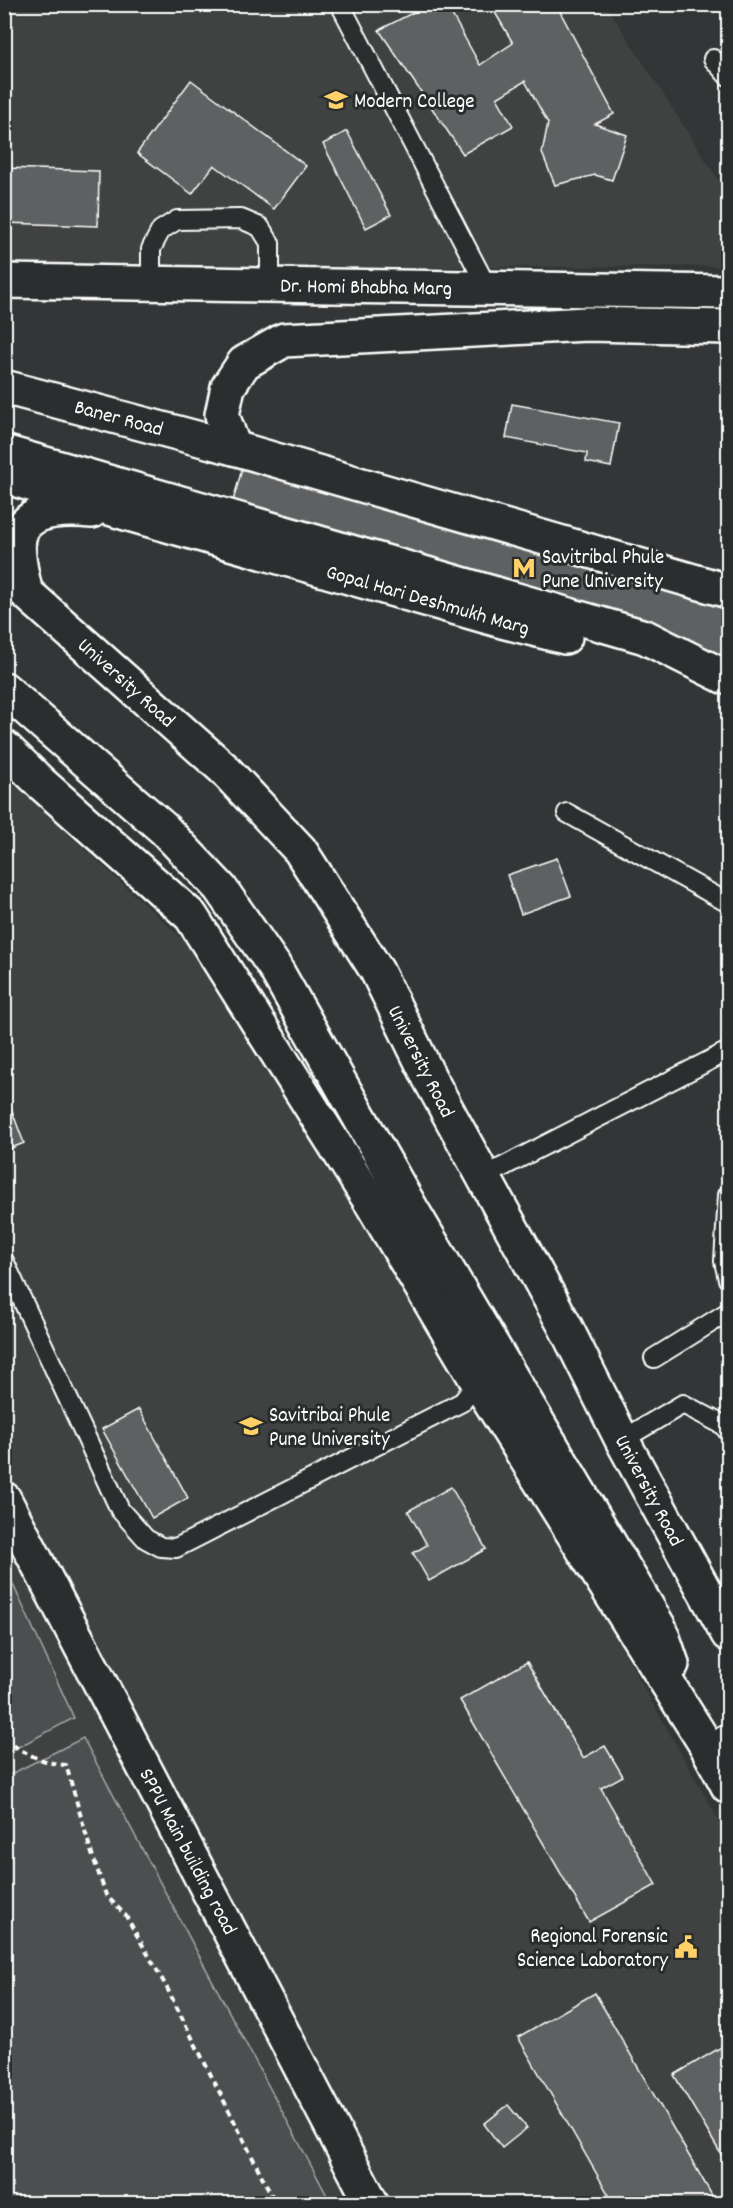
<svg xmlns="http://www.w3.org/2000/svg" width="733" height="2208" font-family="Dekko,sans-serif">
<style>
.built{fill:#404243}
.green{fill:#4c4f50;stroke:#a6a7a8;stroke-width:1.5}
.building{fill:#5f6162;stroke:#fff;stroke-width:1.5}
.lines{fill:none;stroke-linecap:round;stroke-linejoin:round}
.lane-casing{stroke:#fff;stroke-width:22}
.street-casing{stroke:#fff;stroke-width:38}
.secondary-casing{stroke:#fff;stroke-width:38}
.primary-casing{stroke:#fff;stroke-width:38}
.path{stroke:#fff;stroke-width:4;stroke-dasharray:6 4.5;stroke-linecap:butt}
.lane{stroke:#2a2d2e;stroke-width:18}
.street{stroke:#2a2d2e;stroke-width:33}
.secondary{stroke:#2a2d2e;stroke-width:33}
.primary{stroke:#2a2d2e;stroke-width:33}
.labels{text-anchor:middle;stroke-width:6;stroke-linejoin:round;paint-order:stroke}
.poi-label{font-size:21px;fill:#fff;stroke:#2a2d2e;text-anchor:start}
.street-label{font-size:21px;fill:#fff;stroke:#2a2d2e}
</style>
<rect width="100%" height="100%" fill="#333536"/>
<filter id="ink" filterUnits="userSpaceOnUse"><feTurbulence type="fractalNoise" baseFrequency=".0167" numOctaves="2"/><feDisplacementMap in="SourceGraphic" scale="12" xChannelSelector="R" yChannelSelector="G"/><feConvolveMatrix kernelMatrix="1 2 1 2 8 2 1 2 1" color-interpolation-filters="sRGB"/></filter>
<g filter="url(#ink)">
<g class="built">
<polygon points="5,5 606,5 728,195 728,266 24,269 5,267"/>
<polygon points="4,775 266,1016 728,1837 728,2203 5,2203"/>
</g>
<g class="green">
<polygon points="5,1567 74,1718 5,1754 4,1754"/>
<polygon points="83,1738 331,2203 5,2203 5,1777"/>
</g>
<g class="building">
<polygon points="420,4 446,4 480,65 513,43 490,4 556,4 614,114 595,124 627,135 612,180 595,175 555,185 542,153 548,123 525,81 497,98 513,126 463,154 379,30 422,8"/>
<polygon points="191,80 306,166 274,209 214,165 192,194 137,153"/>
<polygon points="347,131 391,215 366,228 323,144"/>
<polygon points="4,168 99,171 98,226 4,223"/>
<polygon points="512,404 619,423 611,467 586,462 587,453 506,438"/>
<polygon points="250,441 728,577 728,672 225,529"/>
<polygon points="557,858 571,896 521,914 507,875"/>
<polygon points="4,1090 24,1143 4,1151"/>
<polygon points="139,1409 188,1498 152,1518 102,1429"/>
<polygon points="451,1487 486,1549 429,1581 413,1553 427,1545 408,1511"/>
<polygon points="527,1662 583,1758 605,1746 623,1776 601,1788 656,1885 589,1922 460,1700"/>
<polygon points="595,1993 717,2204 614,2204 518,2037"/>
<polygon points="728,2043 728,2166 674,2075"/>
<polygon points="508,2105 527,2128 502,2148 484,2124"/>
</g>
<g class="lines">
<g class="lane-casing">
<g id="lane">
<polyline points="340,4 487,287"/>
<polyline points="713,59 728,76"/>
<polyline points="151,282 151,249 161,230 177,220 241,219 260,227 270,243 270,285"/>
<polyline points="567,813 728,903"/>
<polyline points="483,1177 728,1051"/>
<polyline points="728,1195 724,1261 728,1279"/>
<polyline points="4,1261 120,1510 146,1539 161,1547 176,1548 462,1402 478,1382"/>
<polyline points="654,1358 728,1312"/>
<polyline points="622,1440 683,1404 725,1426 728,1432"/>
<polyline points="706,1745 728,1732"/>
</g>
</g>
<g class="street-casing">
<polyline id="street" points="4,1499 372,2204"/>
</g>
<g class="secondary-casing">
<g id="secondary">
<polyline points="4,281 728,292"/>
<polyline points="234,448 222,415 228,387 244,363 284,340 587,324 728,327"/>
</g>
</g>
<g class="primary-casing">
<g id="primary">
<polyline points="4,387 234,448 728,591"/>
<polyline points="4,452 645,637 725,677"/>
<polyline points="4,476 129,514 502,621 565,637"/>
<polyline points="4,573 223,768 300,850 377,971 430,1079 565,1326 622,1440 728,1634"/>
<path d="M25 590C22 574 16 555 19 538 24 507 68 509 92 511"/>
<polyline points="4,689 164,829 220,888 274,966 412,1210 660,1629 672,1664"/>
<polyline points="4,747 42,784 191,916 374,1207 478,1382 706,1745 728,1786"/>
</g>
</g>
<path class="path" d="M4 1739C24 1753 42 1763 66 1765L90 1848 106 1895 126 1916 166 1986 276 2204"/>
<use href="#lane" class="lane"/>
<use href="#street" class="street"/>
<use href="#secondary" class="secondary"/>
<use href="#primary" class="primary"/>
</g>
</g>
<defs>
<g id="university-bare" transform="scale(1.8)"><path d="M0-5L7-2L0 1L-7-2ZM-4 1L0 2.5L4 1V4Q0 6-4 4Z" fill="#ffd166" stroke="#2a2d2e" stroke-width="2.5" paint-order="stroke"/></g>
<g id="metro-bare" transform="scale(1.8)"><path d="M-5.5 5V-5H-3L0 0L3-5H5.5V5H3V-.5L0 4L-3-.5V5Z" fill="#ffd166" stroke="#2a2d2e" stroke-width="2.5" paint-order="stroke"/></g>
<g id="civic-bare" transform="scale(1.8)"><path d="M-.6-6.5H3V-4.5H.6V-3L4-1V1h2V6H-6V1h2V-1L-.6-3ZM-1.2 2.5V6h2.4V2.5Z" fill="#ffd166" stroke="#2a2d2e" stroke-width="2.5" paint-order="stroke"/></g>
</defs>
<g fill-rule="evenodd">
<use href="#university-bare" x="336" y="100"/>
<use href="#metro-bare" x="524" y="568"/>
<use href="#university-bare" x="251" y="1426"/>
<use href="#civic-bare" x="686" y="1947"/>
</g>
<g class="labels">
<g class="poi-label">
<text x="354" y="107">Modern College</text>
<text x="542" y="563">Savitribal Phule<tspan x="542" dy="24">Pune University</tspan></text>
<text x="269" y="1421">Savitribai Phule<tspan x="269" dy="24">Pune University</tspan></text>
<text x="668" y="1942" text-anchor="end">Regional Forensic<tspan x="668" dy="24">Science Laboratory</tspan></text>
</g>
<g class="street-label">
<text transform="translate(366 286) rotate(1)" y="7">Dr. Homi Bhabha Marg</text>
<text transform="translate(119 417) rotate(15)" y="7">Baner Road</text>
<text transform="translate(428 599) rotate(16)" y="7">Gopal Hari Deshmukh Marg</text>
<text transform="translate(127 682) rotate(42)" y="7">University Road</text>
<text transform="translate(422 1061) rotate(63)" y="7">University Road</text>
<text transform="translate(650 1490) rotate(62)" y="7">University Road</text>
<text transform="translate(189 1851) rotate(62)" y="7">SPPU Main building road</text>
</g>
</g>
<rect width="733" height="2208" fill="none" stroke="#2a2d2e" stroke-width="24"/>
<rect x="12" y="12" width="709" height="2184" fill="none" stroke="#fff" stroke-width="2" filter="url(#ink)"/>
</svg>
